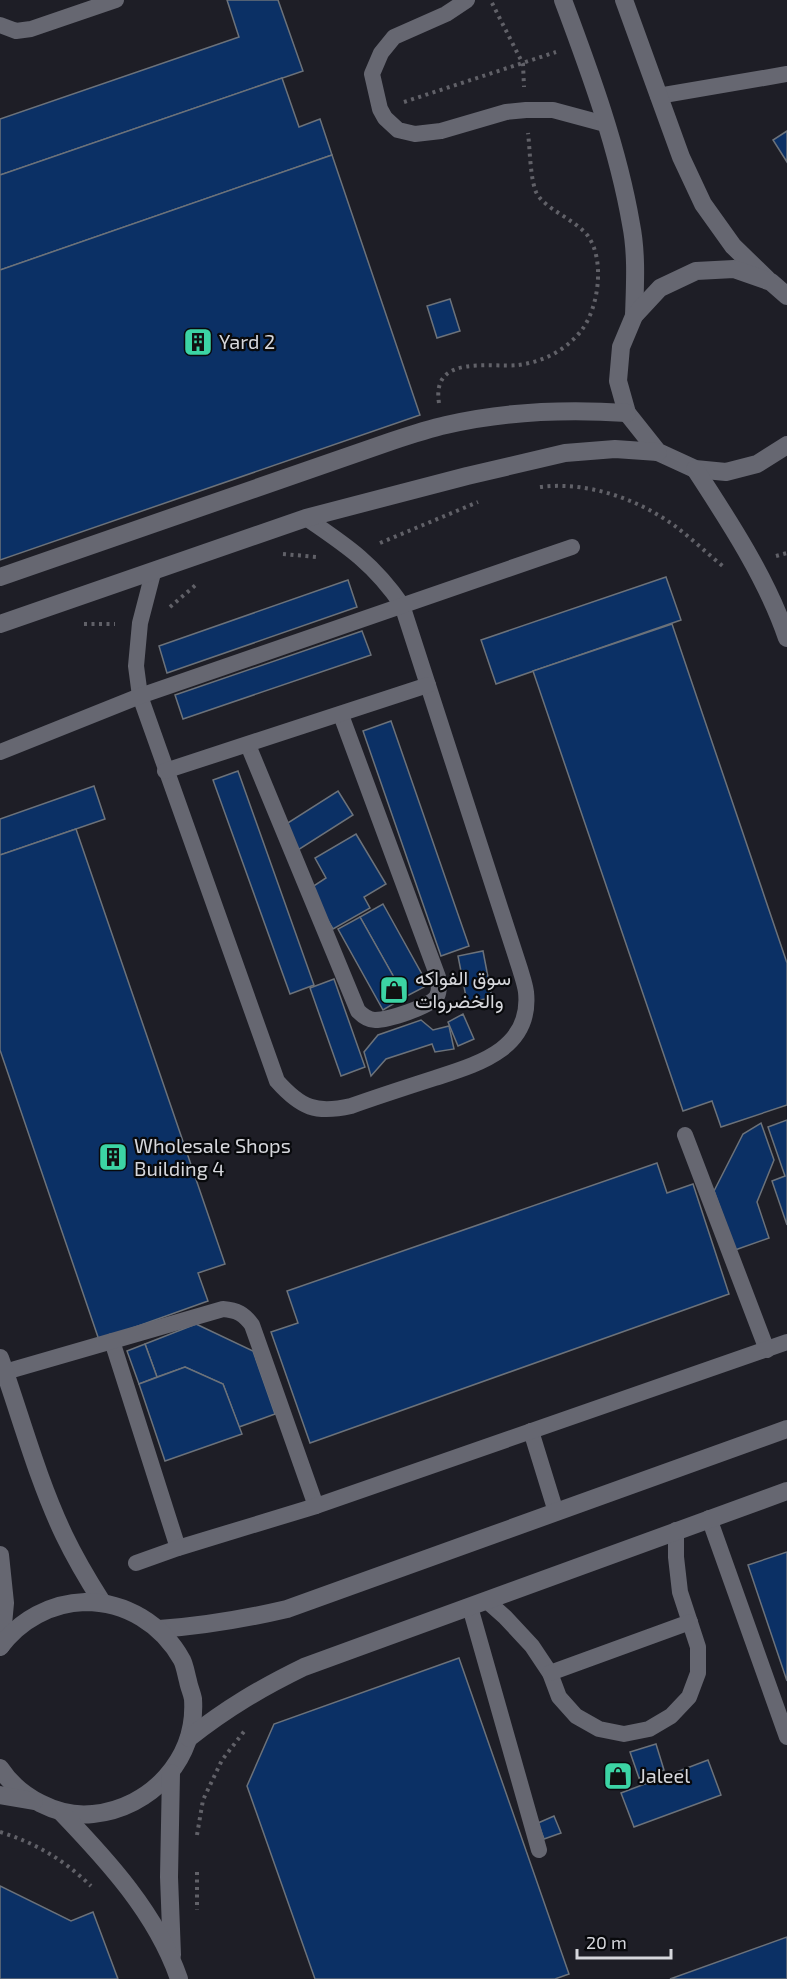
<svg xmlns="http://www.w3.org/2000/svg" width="787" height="1979" font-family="'Exo 2',Vazirmatn,sans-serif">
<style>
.building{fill:#0b3065;stroke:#6c727a;stroke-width:1.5}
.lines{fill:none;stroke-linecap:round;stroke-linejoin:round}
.path{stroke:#616168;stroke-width:4;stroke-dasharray:3 4.5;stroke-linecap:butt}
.service{stroke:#666771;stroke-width:16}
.minor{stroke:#666771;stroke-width:18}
.labels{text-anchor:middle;stroke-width:4.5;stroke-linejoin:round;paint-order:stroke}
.poi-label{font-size:20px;fill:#d6d7dc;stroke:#08090c;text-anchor:start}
</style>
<rect width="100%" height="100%" fill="#1e1e26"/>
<g class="building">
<polygon points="227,0 278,0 303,71 0,175 0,119 239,37"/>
<polygon points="282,78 299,127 320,119 332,155 0,270 0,175"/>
<polygon points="787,131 787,162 773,140"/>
<polygon points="332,155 420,415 0,560 0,270"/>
<polygon points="450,299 460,331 437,338 427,306"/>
<polygon points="666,577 681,620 496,684 481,640"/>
<polygon points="348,580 357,607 167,673 159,646"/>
<polygon points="672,624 787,963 787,1105 721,1127 712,1101 683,1111 533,671"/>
<polygon points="362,631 371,655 183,719 175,695"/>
<polygon points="391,721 469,946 441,956 363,731"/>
<polygon points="238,771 314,985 290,994 213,780"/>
<polygon points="94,786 105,819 0,855 0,819"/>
<polygon points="338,791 353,815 298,850 283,826"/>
<polygon points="76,829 225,1264 198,1273 208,1301 99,1340 0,1050 0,855"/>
<polygon points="356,834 386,884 364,897 370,908 333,929 309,889 326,878 315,858"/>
<polygon points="383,904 428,985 405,997 360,917"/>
<polygon points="360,917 405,997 383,1010 338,929"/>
<polygon points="483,951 492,998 467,1002 458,956"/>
<polygon points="334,979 365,1067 341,1076 310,988"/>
<polygon points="463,1014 474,1039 458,1046 448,1022"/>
<polygon points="421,1020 433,1030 449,1026 454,1049 435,1052 432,1044 386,1059 371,1076 364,1052 378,1035"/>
<polygon points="787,1120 787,1225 772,1181 785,1176 768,1127"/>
<polygon points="761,1123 774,1160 757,1202 769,1238 735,1250 714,1191 743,1134"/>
<polygon points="657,1163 667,1193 693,1184 729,1294 310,1443 271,1332 298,1323 287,1291"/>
<polygon points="196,1324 253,1351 275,1414 239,1427 223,1384 185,1367 157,1377 145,1344"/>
<polygon points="145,1344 157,1377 139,1384 127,1351"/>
<polygon points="185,1367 223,1384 242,1434 165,1461 139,1384"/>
<polygon points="787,1552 787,1681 748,1565"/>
<polygon points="459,1658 569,1974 555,1979 315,1979 247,1786 274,1724"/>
<polygon points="656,1744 664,1770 639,1778 630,1752"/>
<polygon points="708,1760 721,1795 634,1827 621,1793"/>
<polygon points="554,1816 561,1833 544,1839 538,1823"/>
<polygon points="0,1886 71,1921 93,1912 118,1979 0,1979"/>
<polygon points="787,1937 787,1979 670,1979"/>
</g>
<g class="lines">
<g class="path">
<polyline points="492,3 523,64 524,87"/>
<polyline points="404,102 556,52"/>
<path d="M439 403C431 354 490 368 518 365 543 362 566 350 581 331 599 308 605 260 588 236 575 219 544 209 536 192 530 177 530 149 528 133"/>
<path d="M540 487C587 481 638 499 675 526 692 539 708 554 725 568"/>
<polyline points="380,543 478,502"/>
<polyline points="283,554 317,557"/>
<polyline points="776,556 787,553"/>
<polyline points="170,607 198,583"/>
<polyline points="84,624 115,624"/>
<path d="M0 1832C36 1843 64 1860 91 1886"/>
<polyline points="197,1835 203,1800 222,1760 246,1729"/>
<polyline points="197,1872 197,1910"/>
</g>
<g class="service">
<polyline points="467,0 446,14 394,37 381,53 372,74 380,109 385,118 398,130 415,134 441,131 506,112 526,110 553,110 605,124"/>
<polyline points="0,25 16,31 31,29 116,0"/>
<polyline points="658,96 787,74"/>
<path d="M153 573 140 623 136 666 140 696 277 1081C301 1108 316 1114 351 1106 379 1096 407 1087 435 1078 478 1064 532 1049 526 992 525 984 522 976 520 969L402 605C373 563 347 546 306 518"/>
<path d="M248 745 358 1011C363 1016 368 1020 375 1020 387 1020 431 1007 437 996 440 990 439 983 438 977L341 715"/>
<polyline points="0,752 140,696 572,547"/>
<polyline points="165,771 428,685"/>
<polyline points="685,1135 767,1350"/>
<polyline points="112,1341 178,1548"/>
<path d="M5 1372 223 1309C237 1310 244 1314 252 1325L316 1506"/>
<polyline points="531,1431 556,1512"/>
<polyline points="709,1518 787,1737"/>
<polyline points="136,1563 178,1548 316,1506 787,1342"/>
<polyline points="487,1601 505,1617 532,1646 550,1673 559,1697 576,1716 599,1729 624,1734 649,1729 671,1716 689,1697 698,1673 698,1647 680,1592 676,1557 676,1530"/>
<polyline points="470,1607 539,1850"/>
<polyline points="550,1673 690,1622"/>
</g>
<g class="minor">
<path d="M563 0C590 72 618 148 631 224 637 254 635 285 634 316"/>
<polyline points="624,0 681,157 703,204 733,246 767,279"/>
<polyline points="787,296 771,282 734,269 696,271 660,288 634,316 621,347 618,381 627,413 658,452 695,469 726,472 757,464 787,445"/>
<path d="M695 469C729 521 767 579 787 638"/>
<path d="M0 577 392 441C410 435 428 429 446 425 506 411 566 409 627 413"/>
<polyline points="0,624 306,518 467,476 565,453 615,449 658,452"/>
<path d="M0 1358C21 1417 37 1478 64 1535 75 1558 88 1580 102 1602"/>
<polyline points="0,1555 5,1603 1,1646"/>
<path d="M159 1629C203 1626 244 1619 287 1609L787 1429"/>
<path d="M0 1647C20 1620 51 1603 85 1602 126 1602 162 1624 182 1660 185 1666 186 1674 188 1681 189 1687 192 1693 193 1699 197 1759 151 1808 93 1814 58 1818 19 1797 0 1768"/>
<path d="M189 1738C227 1708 261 1688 304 1667L787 1491"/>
<polyline points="171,1773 169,1877 172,1955"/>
<polyline points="0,1795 34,1801"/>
<path d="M61 1812C107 1860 157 1914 179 1979"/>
</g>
</g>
<defs>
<g id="building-square" transform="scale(1.5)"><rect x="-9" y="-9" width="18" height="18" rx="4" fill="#3cd4a4" stroke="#08090c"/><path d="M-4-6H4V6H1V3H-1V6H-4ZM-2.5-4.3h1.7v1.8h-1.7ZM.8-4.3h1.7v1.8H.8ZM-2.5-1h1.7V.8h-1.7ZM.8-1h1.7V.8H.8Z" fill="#111"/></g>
<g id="shop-square" transform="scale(1.5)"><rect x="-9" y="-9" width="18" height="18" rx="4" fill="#3cd4a4" stroke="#08090c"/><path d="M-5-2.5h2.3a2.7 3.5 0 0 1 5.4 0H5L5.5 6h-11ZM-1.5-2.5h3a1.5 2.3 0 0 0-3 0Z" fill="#111"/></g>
</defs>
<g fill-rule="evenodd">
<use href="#building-square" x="198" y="342"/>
<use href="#shop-square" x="394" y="990"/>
<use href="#building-square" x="113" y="1157"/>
<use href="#shop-square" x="618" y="1776"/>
</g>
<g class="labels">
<g class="poi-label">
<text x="219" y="349">Yard 2</text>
<text x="415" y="985">سوق الفواكه<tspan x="415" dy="23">والخضروات</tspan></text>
<text x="134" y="1153">Wholesale Shops<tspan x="134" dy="23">Building 4</tspan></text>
<text x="639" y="1783">Jaleel</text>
</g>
</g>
<path d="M577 1949v9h94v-9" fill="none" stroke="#d6d7dc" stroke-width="3"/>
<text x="586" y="1949" font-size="18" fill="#d6d7dc" stroke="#08090c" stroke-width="4.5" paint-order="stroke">20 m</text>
</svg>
